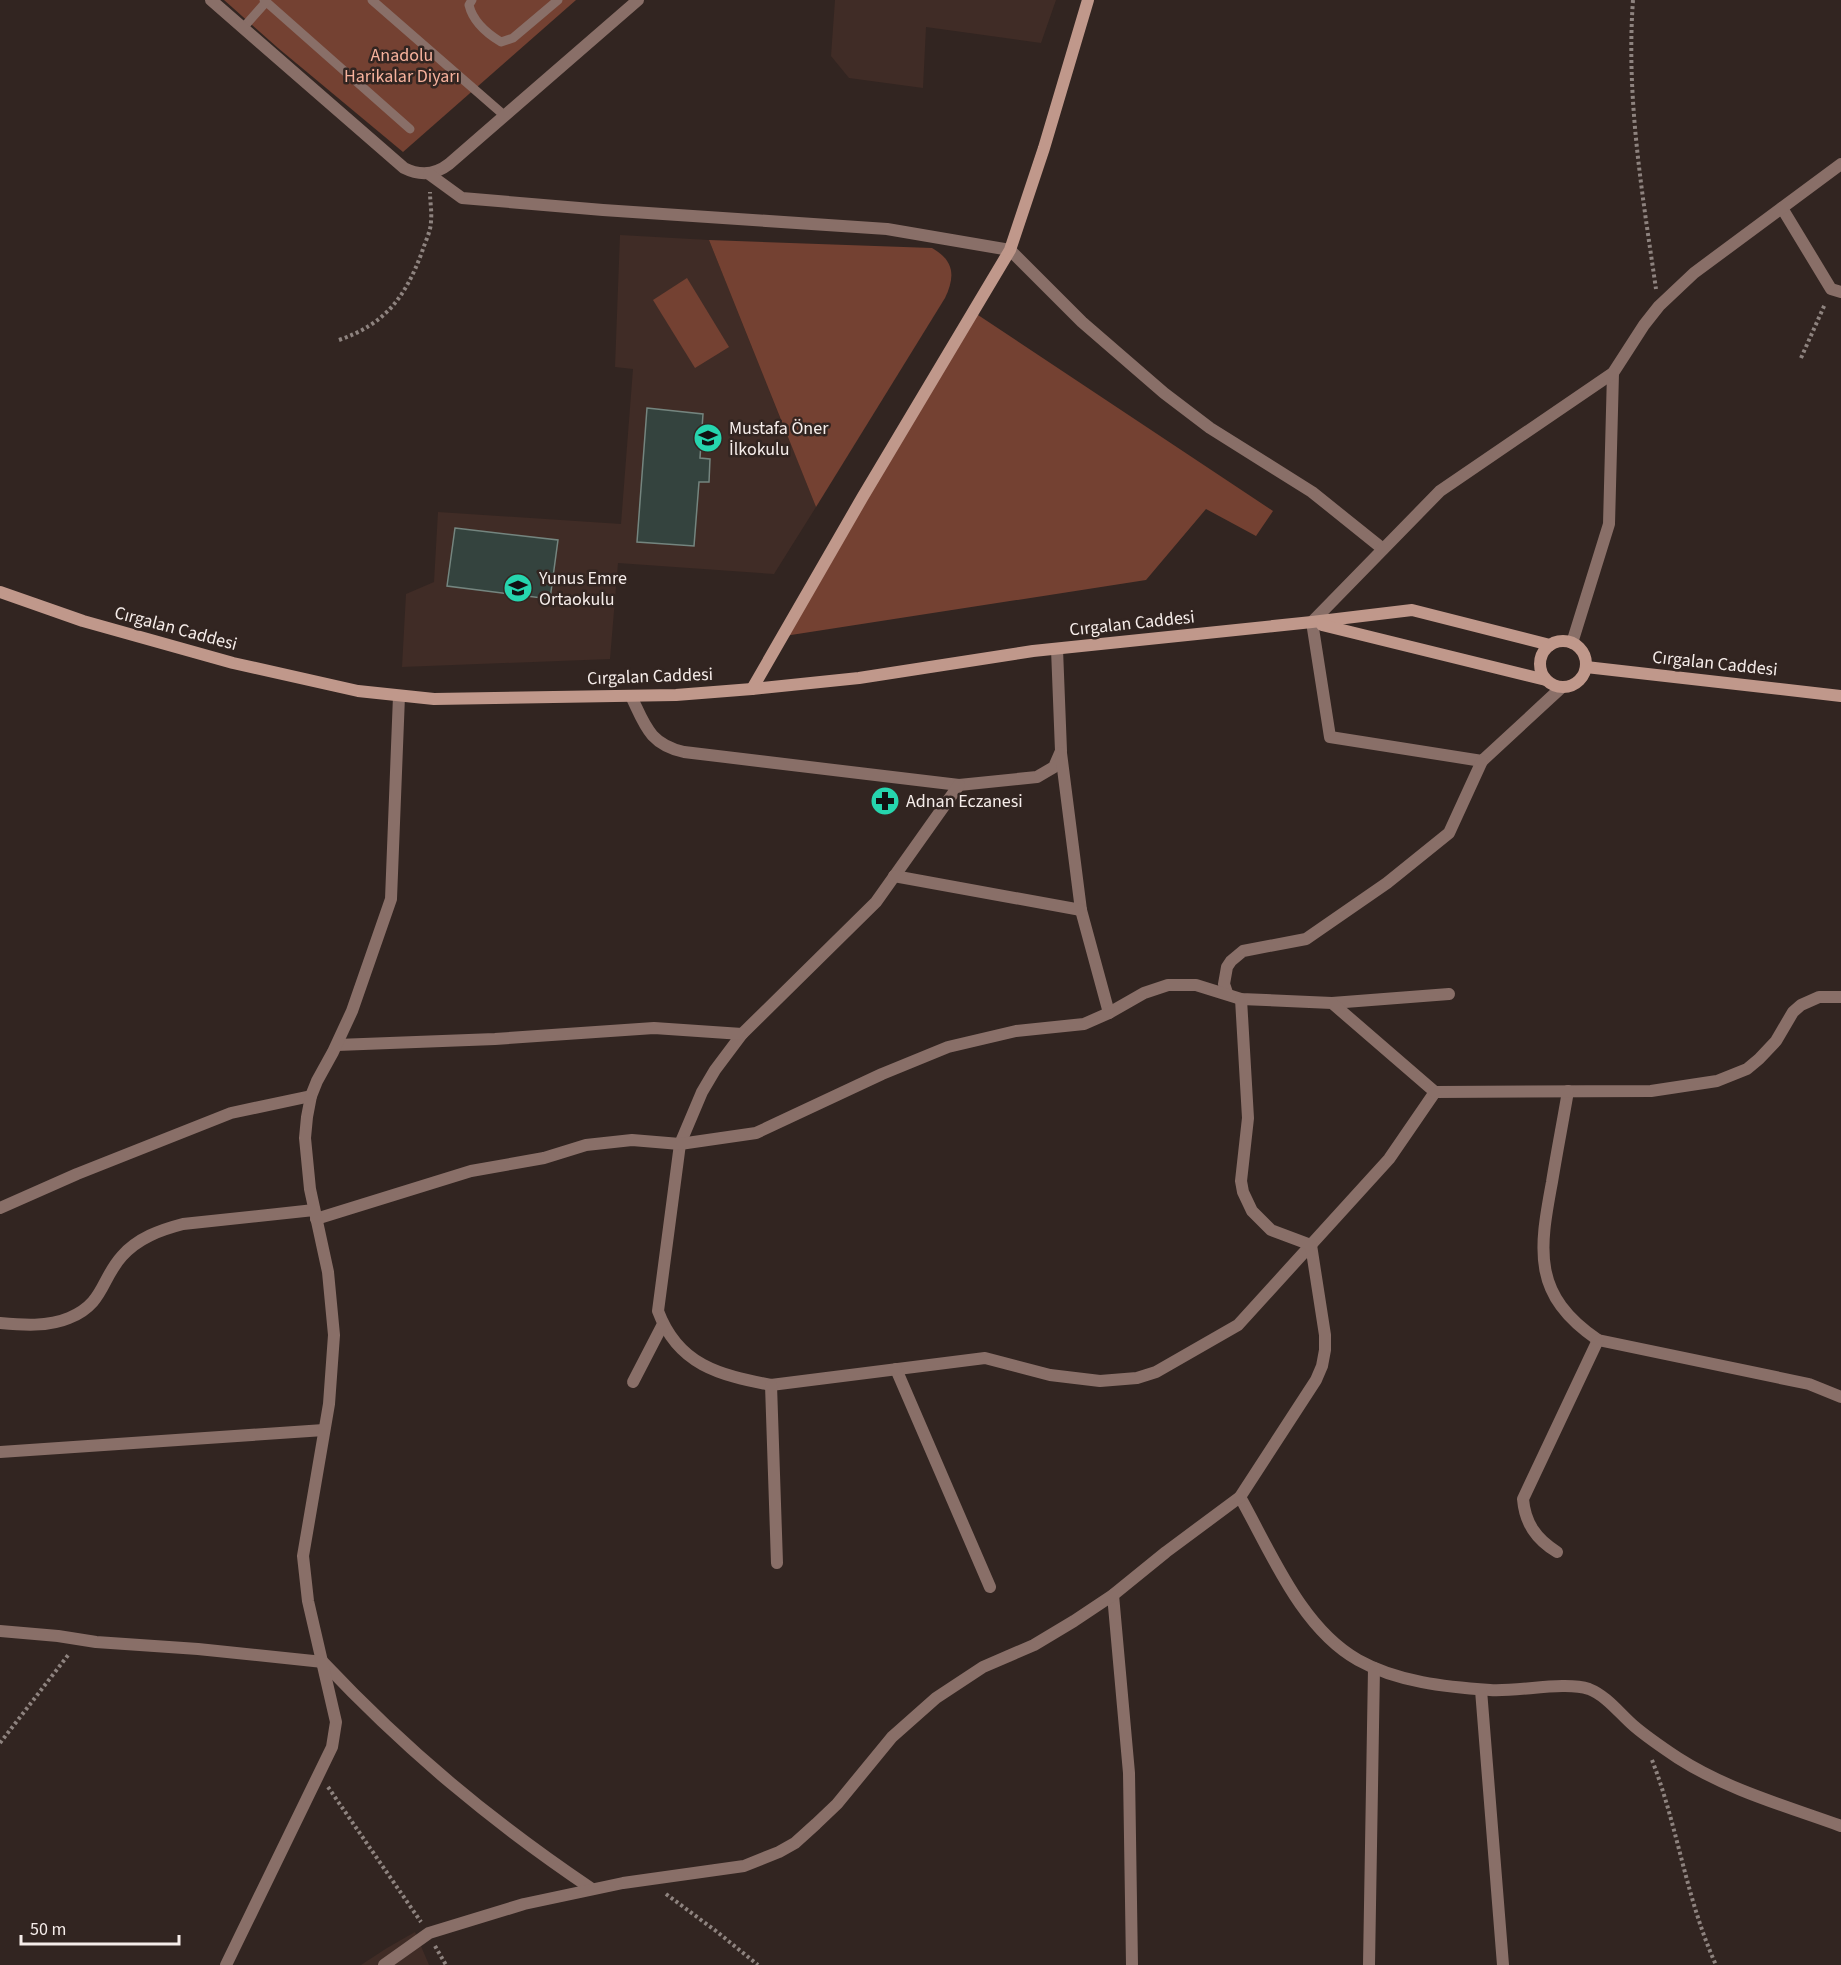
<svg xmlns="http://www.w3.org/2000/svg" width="1841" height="1965" font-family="'Source Sans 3',sans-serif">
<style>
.built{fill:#402c26}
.green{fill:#744132}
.building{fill:#34433e;stroke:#74857f;stroke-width:1.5}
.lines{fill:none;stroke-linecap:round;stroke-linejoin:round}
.path{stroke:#8e837f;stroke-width:4;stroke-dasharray:3 3;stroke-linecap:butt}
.lane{stroke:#896f68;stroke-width:9}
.street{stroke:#896f68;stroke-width:12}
.secondary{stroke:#c0988b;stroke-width:12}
.labels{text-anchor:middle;stroke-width:5;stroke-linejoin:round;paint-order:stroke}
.park-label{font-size:18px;fill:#f7b29d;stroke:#322521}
.poi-label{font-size:18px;fill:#f6edea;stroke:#322521;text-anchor:start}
.street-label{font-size:18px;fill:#f6edea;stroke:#322521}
</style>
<rect width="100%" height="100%" fill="#322521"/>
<g class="built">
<polygon points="835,0 1056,0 1041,43 926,27 923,88 849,78 831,56"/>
<polygon points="620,235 709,240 816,507 774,574 618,563 610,659 402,667 406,594 434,582 438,512 621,524 633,369 615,367"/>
<polygon points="415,1932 429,1965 361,1965 387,1948"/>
</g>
<g class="green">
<polygon points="224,0 576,0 403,152 278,48"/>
<path d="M709 240 932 248C955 261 955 277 945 298L816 507Z"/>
<polygon points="687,278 729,347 695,368 653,300"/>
<polygon points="975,313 1273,511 1256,536 1206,509 1146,580 778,637"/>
</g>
<g class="building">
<polygon points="647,408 703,414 700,458 710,459 709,482 699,482 694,546 637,542"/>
<polygon points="455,528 558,540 550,599 447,586"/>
</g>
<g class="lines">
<g class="path">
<path d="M1633 0C1626 98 1642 192 1656 289"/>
<path d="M339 340C385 324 405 298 422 252 425 242 431 231 431 221 432 211 430 202 430 192"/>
<polyline points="1801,358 1825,304"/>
<polyline points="0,1743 69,1654"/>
<path d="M1652 1760C1678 1827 1686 1899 1716 1965"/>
<polyline points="328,1787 421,1922"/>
<polyline points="666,1894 716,1931 758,1965"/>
<polyline points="435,1946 446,1965"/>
</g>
<g class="lane">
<polyline points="264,0 410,129"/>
<polyline points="372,0 505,116"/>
<path d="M472 0 469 5C473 22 486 33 501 42L513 38 558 0"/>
<polyline points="243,28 266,2"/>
</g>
<g class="street">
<path d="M211 0 404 168C420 176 435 175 449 164L638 0"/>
<polyline points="429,174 462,198 603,210 887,229 1010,250 1082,322 1164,393 1210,428 1312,492 1383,549"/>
<polyline points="1782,208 1831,289 1841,292"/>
<polyline points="1572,643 1609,524 1613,373"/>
<polyline points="1562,687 1482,761 1330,737 1312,622 1440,491 1613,373 1644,325 1659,306 1694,273 1841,164"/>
<path d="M631 696C645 725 649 744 684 752L959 785 1037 777 1054 767 1061 751 1057 649"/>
<polyline points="1061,753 1081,910 1109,1013"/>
<path d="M959 785 876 902 742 1034 715 1070 702 1092 680 1144 658 1311C678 1365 719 1375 771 1385L985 1358 1050 1375 1100 1381 1137 1378 1156 1372 1238 1325 1389 1159 1435 1092"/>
<polyline points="894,876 1081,910"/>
<polyline points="1227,993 1224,984 1227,967 1231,961 1243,951 1306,939 1387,883 1449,833 1482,761"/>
<polyline points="1332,1003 1449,994"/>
<polyline points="337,1045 495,1039 654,1028 742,1034"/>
<path d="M1568 1091C1563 1121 1557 1151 1552 1182 1539 1251 1532 1295 1598 1340L1809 1384 1841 1397"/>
<polyline points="0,1208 77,1174 231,1113 311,1096"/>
<polyline points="316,1219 471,1171 544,1158 586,1145 632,1140 680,1144 756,1133 882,1074 948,1047 1016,1031 1084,1024 1109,1013 1144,993 1168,985 1196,985 1241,999 1332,1003 1435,1092 1651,1091 1717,1081 1747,1069 1759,1059 1776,1041 1793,1012 1801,1005 1819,997 1841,997"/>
<path d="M0 1323C22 1325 48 1327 69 1318 104 1304 101 1279 122 1256 138 1238 160 1230 183 1224L314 1210"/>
<polyline points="896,1369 990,1587"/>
<polyline points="633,1382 663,1324"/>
<polyline points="771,1385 777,1563"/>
<polyline points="0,1452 324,1430"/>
<path d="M1240 1497C1271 1552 1301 1628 1358 1660 1397 1682 1446 1687 1490 1690 1518 1692 1565 1681 1589 1689 1607 1696 1620 1714 1634 1726 1648 1738 1663 1748 1678 1758 1728 1790 1786 1806 1841 1826"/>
<path d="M1557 1552C1536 1539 1525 1523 1523 1499L1598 1340"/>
<polyline points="1113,1595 1129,1773 1132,1965"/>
<path d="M0 1631 58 1636 96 1642 198 1649 323 1662C406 1750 491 1821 592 1889"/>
<polyline points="1481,1690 1503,1965"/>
<polyline points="226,1965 332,1747 336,1722 308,1601 303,1556 329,1404 334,1335 328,1272 310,1189 305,1138 307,1117 311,1096 317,1081 333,1052 352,1011 391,899 399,696"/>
<polyline points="384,1965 429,1933 524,1904 623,1883 744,1866 779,1852 795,1843 816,1824 837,1804 892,1737 936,1698 983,1667 1034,1645 1074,1621 1113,1595 1166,1552 1240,1497 1316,1380 1322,1366 1325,1350 1325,1335 1311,1245 1271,1230 1252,1211 1243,1192 1241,1181 1248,1118 1241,999"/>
<polyline points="1369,1965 1374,1668"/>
</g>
<g class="secondary">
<polyline points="0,592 83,621 233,663 358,691 434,699 676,695 752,689 859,678 1033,651 1312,622 1412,610 1550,645"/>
<polyline points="1322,625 1546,680"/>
<circle cx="1563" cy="664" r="23"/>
<polyline points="1586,667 1841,696"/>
<polyline points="752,689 862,498 1010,250 1044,148 1088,0"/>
</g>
</g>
<defs>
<g id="school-disc" transform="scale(1.5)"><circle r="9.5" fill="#26d5ae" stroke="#322521"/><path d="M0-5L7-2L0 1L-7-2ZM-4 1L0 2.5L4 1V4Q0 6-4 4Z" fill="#111"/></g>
<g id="pharmacy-disc" transform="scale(1.5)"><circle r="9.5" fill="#26d5ae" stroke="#322521"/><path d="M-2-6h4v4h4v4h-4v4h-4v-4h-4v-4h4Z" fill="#111"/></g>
</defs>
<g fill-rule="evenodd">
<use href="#school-disc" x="708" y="438"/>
<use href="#school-disc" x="518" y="588"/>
<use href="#pharmacy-disc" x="885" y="801"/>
</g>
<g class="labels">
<g class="park-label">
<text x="402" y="61">Anadolu<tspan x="402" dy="21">Harikalar Diyarı</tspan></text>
</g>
<g class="poi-label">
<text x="729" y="434">Mustafa Öner<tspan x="729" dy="21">İlkokulu</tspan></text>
<text x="539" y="584">Yunus Emre<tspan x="539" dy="21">Ortaokulu</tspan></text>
<text x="906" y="807">Adnan Eczanesi</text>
</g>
<g class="street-label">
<text transform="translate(1132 623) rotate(-6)" y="6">Cırgalan Caddesi</text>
<text transform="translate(176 628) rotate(15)" y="6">Cırgalan Caddesi</text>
<text transform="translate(1715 663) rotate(6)" y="6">Cırgalan Caddesi</text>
<text transform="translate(650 676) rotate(-2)" y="6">Cırgalan Caddesi</text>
</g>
</g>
<path d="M21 1935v9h158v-9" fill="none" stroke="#f6edea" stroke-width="3"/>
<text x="30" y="1935" font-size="18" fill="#f6edea" stroke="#322521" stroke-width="4.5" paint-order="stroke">50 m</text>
</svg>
